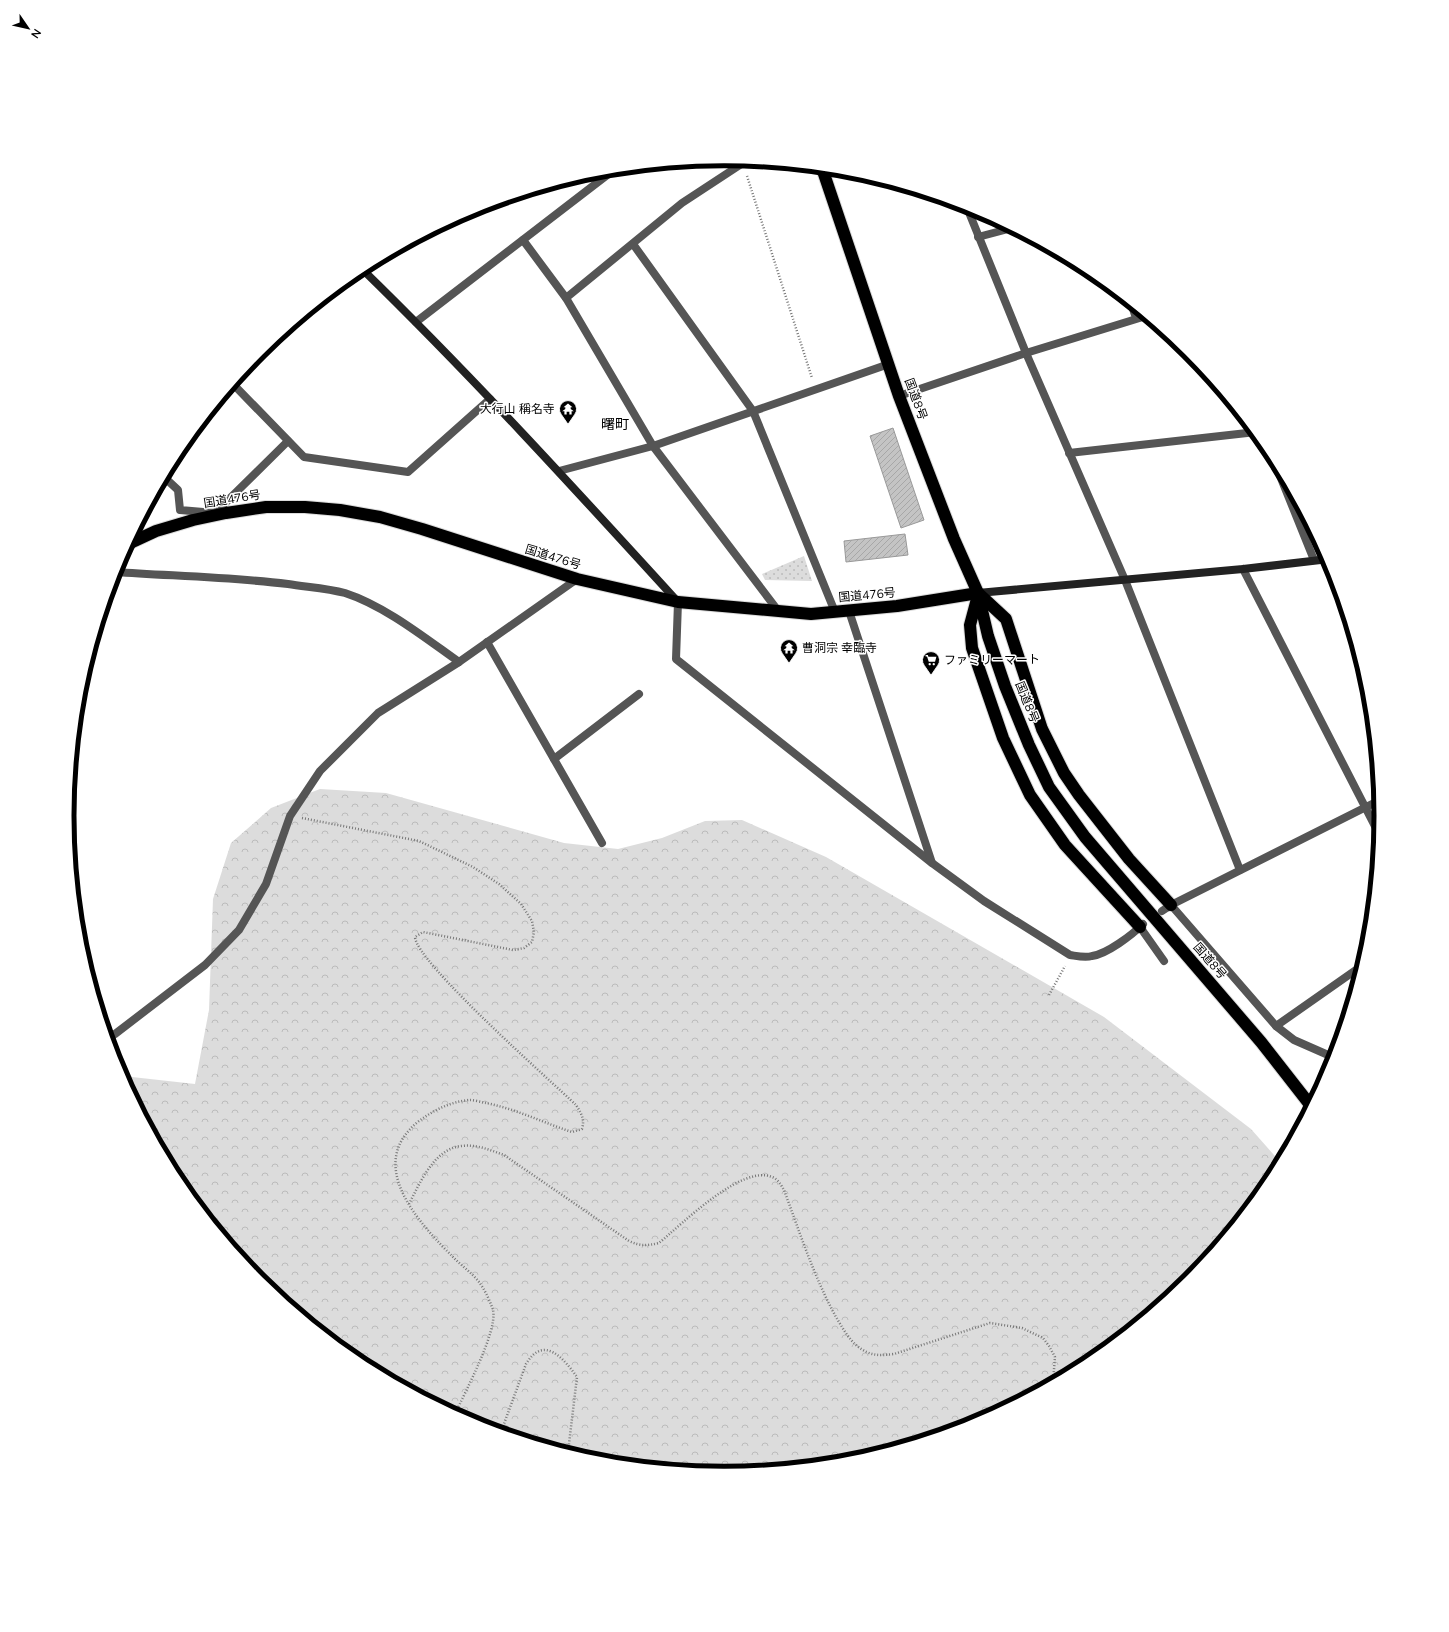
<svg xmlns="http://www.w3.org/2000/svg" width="1449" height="1632" font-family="Mulish,'Noto Sans JP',sans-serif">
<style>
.grass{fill:url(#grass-dots)}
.forest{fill:url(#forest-crowns)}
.building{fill:url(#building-hatch);stroke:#999}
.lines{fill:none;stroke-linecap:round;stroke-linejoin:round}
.highway-casing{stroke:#dbdbdb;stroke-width:14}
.path{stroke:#777;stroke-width:2.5;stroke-dasharray:1 2;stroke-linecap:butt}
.lane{stroke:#555;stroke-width:8}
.street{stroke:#555;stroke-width:8}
.secondary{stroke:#222;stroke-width:8}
.highway{stroke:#000;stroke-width:12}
.labels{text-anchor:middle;stroke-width:3;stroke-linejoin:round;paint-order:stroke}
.street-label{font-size:12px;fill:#000;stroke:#fff}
.poi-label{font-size:12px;fill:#000;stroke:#fff;text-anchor:start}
.quarter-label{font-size:14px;fill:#000;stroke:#fff}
.rim{fill:none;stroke:#000;stroke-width:5}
</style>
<defs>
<pattern id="grass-dots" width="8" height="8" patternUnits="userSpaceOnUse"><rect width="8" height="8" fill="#dcdcdc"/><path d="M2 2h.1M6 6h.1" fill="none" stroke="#bbb" stroke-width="1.8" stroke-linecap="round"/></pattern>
<pattern id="forest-crowns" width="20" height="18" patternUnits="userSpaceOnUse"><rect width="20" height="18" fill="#dcdcdc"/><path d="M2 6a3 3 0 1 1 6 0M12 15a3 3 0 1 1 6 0" fill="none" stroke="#bbb"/></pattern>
<pattern id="building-hatch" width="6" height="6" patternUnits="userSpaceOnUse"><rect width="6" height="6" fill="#c4c4c4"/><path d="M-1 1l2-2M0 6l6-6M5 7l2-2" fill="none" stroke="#a7a7a7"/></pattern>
</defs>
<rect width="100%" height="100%" fill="#fff"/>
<polygon class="grass" points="804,556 812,581 765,580 762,574"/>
<polygon class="forest" points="320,789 386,793 564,843 618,849 662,838 705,821 742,820 826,857 1104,1017 1251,1129 1281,1163 1271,1181 1189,1281 1090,1363 976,1424 853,1461 724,1473 596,1461 473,1423 359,1363 259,1281 178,1181 117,1067 132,1077 195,1084 209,1010 213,899 231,843 271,808"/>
<g class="building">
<polygon points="893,428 924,520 901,528 870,436"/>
<polygon points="905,534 908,555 846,562 844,541"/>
</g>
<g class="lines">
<g class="highway-casing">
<g id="highway">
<polyline points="822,168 899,396 954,539 978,593 988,636 1005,686 1029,745 1049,787 1085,837 1261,1042 1311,1106"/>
<polyline points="128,544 156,531 193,520 226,513 266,507 305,507 340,510 380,517 422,529 577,579 678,602 811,614 897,606 978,593"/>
<polyline points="978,593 1006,619 1042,729 1064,773 1079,795 1129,859 1171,905"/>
<polyline points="978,595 970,625 972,648 1003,738 1030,795 1065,845 1140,927"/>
</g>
</g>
<g class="path">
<polyline points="747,176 812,378"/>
<path d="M302 818 419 841 473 867 499 884 521 904 532 921 534 932 532 942 524 948 513 950 423 932 415 937C416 962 551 1081 576 1105 581 1113 585 1119 582 1129L572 1132C544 1123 516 1109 486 1103 481 1102 474 1100 469 1100 450 1102 434 1110 419 1121 363 1165 420 1224 455 1259 463 1267 473 1274 479 1282 485 1290 490 1301 493 1310 498 1331 465 1392 455 1414"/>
<polyline points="1049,995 1065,966"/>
<path d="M409 1204C420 1183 434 1149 461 1146 476 1144 490 1150 504 1155L629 1241C640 1246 647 1246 659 1243 682 1224 742 1164 772 1177 778 1179 781 1185 784 1190 800 1233 814 1277 836 1317 842 1327 848 1338 857 1346 870 1356 879 1356 894 1354L990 1323 1022 1328 1043 1338 1049 1346 1055 1357 1053 1382"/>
<path d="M501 1432 526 1364C544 1334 564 1359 577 1377L568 1452"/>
</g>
<polyline class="lane" points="1140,927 1164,961"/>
<g class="street">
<polyline points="966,205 1026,353 1125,580 1240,870"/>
<polyline points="978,237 1012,228"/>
<polyline points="523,240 566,298 653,446 779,612"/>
<polyline points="633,244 753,411 835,612"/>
<polyline points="566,298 682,203 746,161"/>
<polyline points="1131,303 1136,318"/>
<polyline points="416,322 615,169"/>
<polyline points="233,384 304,457 408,472 490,399"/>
<polyline points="899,396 1026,353 1146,316"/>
<polyline points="1268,446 1314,560"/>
<polyline points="1069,453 1256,432"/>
<polyline points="559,471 653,446 889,364"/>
<polyline points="164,477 178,490 180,510 215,513 288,441"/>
<polyline points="1243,569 1380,836"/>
<path d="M115 572C172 576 230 577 288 584 306 587 327 588 345 593 385 606 425 638 459 662"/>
<path d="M678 602 676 659 932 863 984 901 1070 955C1077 956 1085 958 1092 956 1107 954 1132 935 1143 924"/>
<polyline points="849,611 932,863"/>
<polyline points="487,642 602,843"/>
<polyline points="554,759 639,694"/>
<polyline points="1171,905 1276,1026 1294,1040 1335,1058"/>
<polyline points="1162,911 1171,905 1380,800"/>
<polyline points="1276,1026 1363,965"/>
<polyline points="108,1038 115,1034 205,965 239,930 266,884 290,816 320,771 378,713 459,662 577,579"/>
</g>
<g class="secondary">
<path d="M361 268C471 375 574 488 678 602"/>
<polyline points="978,593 1243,569 1329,559"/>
</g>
<use href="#highway" class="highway"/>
</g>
<defs>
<g id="temple-pin" transform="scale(0.9)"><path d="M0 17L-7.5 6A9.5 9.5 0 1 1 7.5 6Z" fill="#000" stroke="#fff"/><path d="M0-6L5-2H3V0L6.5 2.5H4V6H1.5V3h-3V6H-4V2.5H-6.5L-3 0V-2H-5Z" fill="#fff"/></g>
<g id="supermarket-pin" transform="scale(0.9)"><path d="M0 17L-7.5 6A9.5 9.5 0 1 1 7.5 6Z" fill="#000" stroke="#fff"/><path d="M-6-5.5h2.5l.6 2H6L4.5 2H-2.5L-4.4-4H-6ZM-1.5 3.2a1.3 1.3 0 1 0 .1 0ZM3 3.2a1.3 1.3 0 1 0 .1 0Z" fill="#fff"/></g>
</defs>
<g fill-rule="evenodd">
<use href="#temple-pin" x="568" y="409"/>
<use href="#temple-pin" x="789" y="648"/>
<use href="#supermarket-pin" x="931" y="660"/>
</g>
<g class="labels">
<g class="street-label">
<text transform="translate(916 399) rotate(70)" y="4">国道8号</text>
<text transform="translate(232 499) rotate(-9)" y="4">国道476号</text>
<text transform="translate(553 557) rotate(17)" y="4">国道476号</text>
<text transform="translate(867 595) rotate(-5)" y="4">国道476号</text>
<text transform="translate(1027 702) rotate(68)" y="4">国道8号</text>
<text transform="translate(1210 961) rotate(49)" y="4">国道8号</text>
</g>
<g class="poi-label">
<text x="555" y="413" text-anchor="end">大行山 稱名寺</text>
<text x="802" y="652">曹洞宗 幸臨寺</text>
<text x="944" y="664">ファミリーマート</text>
</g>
<g class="quarter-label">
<text x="615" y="429">曙町</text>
</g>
</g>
<path d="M0 0H1449V1632H0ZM74 816a650 650 0 1 1 1300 0a650 650 0 1 1-1300 0Z" fill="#fff" fill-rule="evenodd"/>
<path class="rim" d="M74 816a650 650 0 1 1 1300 0a650 650 0 1 1-1300 0Z"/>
<g transform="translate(28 28) rotate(124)" stroke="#ffffff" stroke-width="3" paint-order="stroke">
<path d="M0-3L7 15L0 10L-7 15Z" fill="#000000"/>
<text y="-6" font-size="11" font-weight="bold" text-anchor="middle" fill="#000000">N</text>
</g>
</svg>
